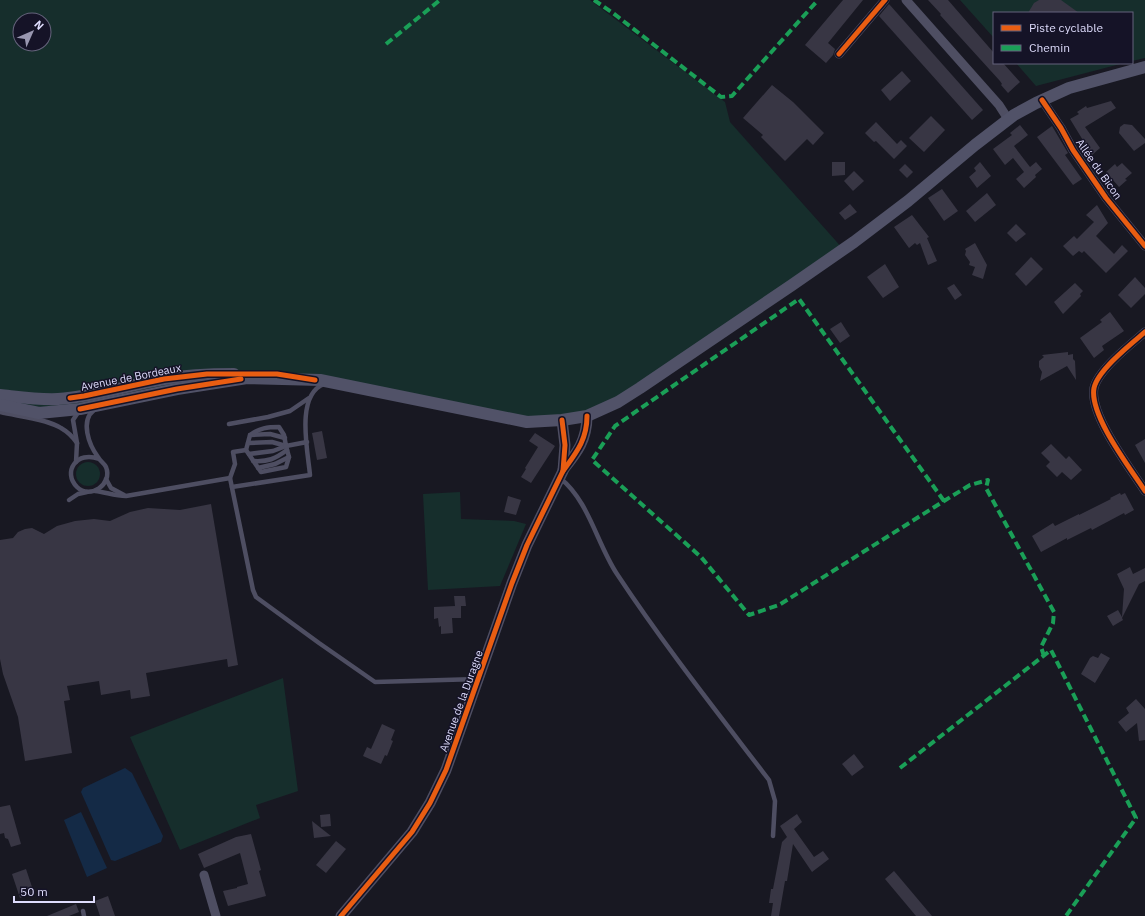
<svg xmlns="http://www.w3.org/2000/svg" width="1145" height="916" font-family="'IBM Plex Sans',sans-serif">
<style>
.green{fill:#162e2c;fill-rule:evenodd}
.water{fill:#142a46}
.building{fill:#383644}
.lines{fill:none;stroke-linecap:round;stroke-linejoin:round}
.service{stroke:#4e4e62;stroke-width:4.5}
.minor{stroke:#4e4e62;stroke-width:9}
.tertiary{stroke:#4e4e62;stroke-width:11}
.secondary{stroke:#515268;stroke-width:12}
.quiet{stroke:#1a9f57;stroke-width:4;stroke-dasharray:8 4;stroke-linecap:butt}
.cycleway-casing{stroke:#151327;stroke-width:8}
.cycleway{stroke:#e95d12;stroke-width:5}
.labels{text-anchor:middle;stroke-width:3;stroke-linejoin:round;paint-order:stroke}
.street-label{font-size:11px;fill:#dedcfc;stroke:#151327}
</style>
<rect width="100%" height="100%" fill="#181822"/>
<g class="green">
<path d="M0 0H590L725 102 730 122 844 250 598 412 527 422 320 380 247 378 80 409 0 405ZM20 20H44V44H20Z"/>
<polygon points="960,0 1145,0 1145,58 1132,61 1132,13 994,13 994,38"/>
<polygon points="1016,63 1124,63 1036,86"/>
<circle cx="88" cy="474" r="12"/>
<polygon points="460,492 461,519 514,521 526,524 500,586 428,590 423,494"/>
<polygon points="283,678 298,791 256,805 260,818 180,850 130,737"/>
</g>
<g class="water">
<polygon points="125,768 132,773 163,836 161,842 115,861 111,860 81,792 83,788"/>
<polygon points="81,812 107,868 87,877 64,820"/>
</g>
<g class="building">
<polygon points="843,0 863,0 828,43 835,49 833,55 826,63 805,45"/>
<polygon points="928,0 948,0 994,53 994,63 1003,63 1020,82 1008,93 1001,85 1002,84 1000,81 940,15 941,14"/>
<polygon points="1039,0 1061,0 1079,13 1028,13 1034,3"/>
<polygon points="889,4 983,110 972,120 879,16"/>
<polygon points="902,71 911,81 890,101 881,90"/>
<polygon points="772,85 793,102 824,133 813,145 807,139 785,161 761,137 763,135 743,118"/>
<polygon points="1111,101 1116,108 1085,127 1100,148 1092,155 1070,119 1079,114 1077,112 1086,106 1087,108"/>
<polygon points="931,116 945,130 924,152 909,138"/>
<polygon points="876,122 897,144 901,140 907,146 894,159 876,141 874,142 865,133"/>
<polygon points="1124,124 1132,125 1145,139 1145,143 1134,151 1119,133 1120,127"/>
<polygon points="1020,125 1028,135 1014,146 1030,167 1036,162 1042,169 1035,175 1036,177 1024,188 1016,179 1024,172 1013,158 1005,165 993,149 1012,135 1010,133"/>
<polygon points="1052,126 1068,153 1065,155 1082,179 1073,185 1037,137"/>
<polygon points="832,162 845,162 845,175 832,176"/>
<polygon points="980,162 991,176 977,188 969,177 976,171 974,168"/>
<polygon points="1122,163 1132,173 1125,179 1127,180 1119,187 1106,172 1115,164 1117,167"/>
<polygon points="905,164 913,172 907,178 899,170"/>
<polygon points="854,171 864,181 853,191 844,181"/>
<polygon points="942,189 958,211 944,221 928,198"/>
<polygon points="987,193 996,205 975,222 966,211"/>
<polygon points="850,204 857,212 845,220 839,213"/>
<polygon points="1097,205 1108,223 1096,236 1114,254 1122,245 1128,251 1106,273 1084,251 1082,253 1079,251 1073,256 1063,246 1074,236 1077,239 1094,222 1086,215"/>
<polygon points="912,215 929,237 927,238 937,261 928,265 920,243 917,245 915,243 909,248 894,227"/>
<polygon points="1016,224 1026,234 1016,242 1007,233"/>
<polygon points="975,243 987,265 983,279 972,275 975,267 969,265 970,262 965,255 966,251 965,249"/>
<polygon points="1031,257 1043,269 1026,286 1015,274"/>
<polygon points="885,264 899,287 883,298 867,277"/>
<polygon points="1135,277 1145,288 1145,294 1131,308 1118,295"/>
<polygon points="1075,283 1083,291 1080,294 1081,296 1063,314 1054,302"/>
<polygon points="954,284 962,295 955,300 947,288"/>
<polygon points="1110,312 1124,331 1102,346 1104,350 1094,358 1080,338 1102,322 1100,320"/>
<polygon points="841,322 850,336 840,343 830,329"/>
<polygon points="1068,352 1068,355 1073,354 1073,359 1075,361 1076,380 1067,366 1040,381 1042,372 1039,367 1039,361 1044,357 1042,355"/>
<polygon points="322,431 327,458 317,460 312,433"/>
<polygon points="535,433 555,446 531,483 521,477 526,469 525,468 538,447 529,441"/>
<polygon points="1145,439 1145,463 1135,445"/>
<polygon points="1051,444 1066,459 1069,456 1082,470 1071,480 1062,472 1057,477 1046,466 1050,462 1041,453"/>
<polygon points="1120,493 1121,495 1125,493 1134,510 1125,515 1124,513 1092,530 1091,528 1067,540 1067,538 1041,552 1032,536 1053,523 1055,526 1079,514 1079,515 1111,499 1110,498"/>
<polygon points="508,496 521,500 516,515 504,512"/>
<polygon points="211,504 238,665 228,667 227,659 146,673 150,696 131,699 130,690 101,695 99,681 67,686 70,700 64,701 72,753 25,761 18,717 3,674 0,659 0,540 13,538 18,532 25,529 32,528 44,534 57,526 75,521 94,519 110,521 130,512 148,508 180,510"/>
<polygon points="1130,567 1133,574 1145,568 1145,581 1139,584 1122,618 1123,620 1113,626 1107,616 1118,610 1122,617 1124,589 1117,574"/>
<polygon points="454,596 465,596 466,606 461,606 461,618 452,618 453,633 441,634 441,626 439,627 438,618 434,619 434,607 455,606"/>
<polygon points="1101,653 1110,658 1095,683 1081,674 1090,658 1093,656 1098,658"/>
<polygon points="1136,699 1145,709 1145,740 1139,741 1137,723 1126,732 1118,722 1129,713 1126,708"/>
<polygon points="382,724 395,730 391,740 393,741 387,756 385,755 381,764 363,756 367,747 371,749"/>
<polygon points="854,754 864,767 852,776 842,764"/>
<polygon points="10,805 21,844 11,847 8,839 5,838 4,833 0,834 0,807"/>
<polygon points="330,814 331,826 321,827 320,815"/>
<polygon points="797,814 802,822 794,829 814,857 823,851 829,859 812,872 793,844 787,881 785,881 779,916 771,916 773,903 769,903 771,889 773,889 782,842 787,837 780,826"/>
<polygon points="312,821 331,836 314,838"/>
<polygon points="251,834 261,870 259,871 266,896 228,906 223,891 237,888 237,887 248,884 240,853 204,868 198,854 236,837"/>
<polygon points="336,841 346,849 326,873 316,865"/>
<polygon points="26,869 34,893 20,898 12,874"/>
<polygon points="894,871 932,916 916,916 885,879"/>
<polygon points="108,896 115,916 100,916 95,901"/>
<polygon points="76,904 79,912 69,916 47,916"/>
</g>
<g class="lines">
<g class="service">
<path d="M94 410C80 421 89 445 98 457 100 461 104 463 106 467 113 484 90 500 77 487 62 472 77 450 99 459"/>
<path d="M0 412C16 416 48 419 61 428 68 432 73 437 77 443"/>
<polyline points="229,424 268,417 290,411 309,398"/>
<polyline points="250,435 270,434 285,438"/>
<polyline points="248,443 272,442 286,446"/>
<polyline points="246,450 261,472 286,467 289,457 286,446"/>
<polyline points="249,454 273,451 286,446"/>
<path d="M253 461C268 462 275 459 287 450"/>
<polyline points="76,462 77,443 73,420 79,411"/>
<polyline points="258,468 275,464 289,457"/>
<path d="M230 478 235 464 233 452 246 450 250 435C260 428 267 427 279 427L284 435 286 446 307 442"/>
<path d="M560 478C589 501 597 544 617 574 664 645 717 712 769 780L775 801 773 836"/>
<polyline points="106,479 111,488 124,495"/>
<path d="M232 487 310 475C308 452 295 395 324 384"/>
<path d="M95 491C105 492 115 496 126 496L230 478 253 590 256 597 319 643 375 682 478 679"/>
<polyline points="69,500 78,494 87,492"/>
<polyline points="83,911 84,916"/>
</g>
<g class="minor">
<polyline points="906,0 999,105 1008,119"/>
<polyline points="839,54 885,0"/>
<polyline points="1042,100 1061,128 1073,150 1106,198 1145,246"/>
<path d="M1145 332C1131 344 1098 370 1094 388 1089 415 1130 468 1145 491"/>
<polyline points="204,875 216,916"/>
</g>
<g class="tertiary">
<path d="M563 470C577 453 587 440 587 416"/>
<polyline points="341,916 412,832 430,803 446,770 512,583 527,545 563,471 565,445 562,420"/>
</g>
<g class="secondary">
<path d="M0 395C19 397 39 400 58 399 94 397 128 385 164 379 187 375 211 374 234 374"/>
<polyline points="0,405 39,413 80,409 177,389 247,378 320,380 527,422 562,420 587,416 618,402 640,388 792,285 854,242 908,201 975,145 1014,115 1036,103 1069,88 1145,67"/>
</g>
<g class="quiet">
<polyline points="594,0 613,13 721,97 732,96 818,0"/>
<polyline points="386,44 440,0"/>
<polyline points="944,501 799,299 615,426 592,460 701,557 749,615 779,605 944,501 970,485 988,480 986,488 1054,612 1053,623 1041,647 1044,656"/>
<polyline points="900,768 1051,650 1136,818 1066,916"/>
</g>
<g class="cycleway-casing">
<g id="cycleway">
<polyline points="839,54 885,0"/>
<polyline points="1042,100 1061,128 1073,150 1106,198 1145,246"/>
<path d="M1145 332C1131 344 1098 370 1094 388 1089 415 1130 468 1145 491"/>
<polyline points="70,398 84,396 164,379 207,374 277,374 315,380"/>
<polyline points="80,409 177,389 241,379"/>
<path d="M563 471C576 453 587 440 587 416"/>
<polyline points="341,916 412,832 430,803 446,770 512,583 527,545 563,471 565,445 562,420"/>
</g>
</g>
<use href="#cycleway" class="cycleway"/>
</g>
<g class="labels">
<g class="street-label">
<text transform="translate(1099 169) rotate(55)" y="4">Allée du Bicon</text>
<text transform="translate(131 377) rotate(-11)" y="4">Avenue de Bordeaux</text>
<text transform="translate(461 701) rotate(-70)" y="4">Avenue de la Duragne</text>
</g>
</g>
<rect x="993" y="12" width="140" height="52" fill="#151327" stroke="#65637c"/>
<rect x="1001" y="25" width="20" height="6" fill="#e95d12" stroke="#65637c"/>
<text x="1029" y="32" font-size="12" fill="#dedcfc">Piste cyclable</text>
<rect x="1001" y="45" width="20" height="6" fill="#1a9f57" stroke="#65637c"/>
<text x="1029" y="52" font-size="12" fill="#dedcfc">Chemin</text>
<g transform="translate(32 32) rotate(45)"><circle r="19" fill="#151327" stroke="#65637c"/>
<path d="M0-3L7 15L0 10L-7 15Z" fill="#9997b0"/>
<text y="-6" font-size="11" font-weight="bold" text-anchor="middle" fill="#dedcfc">N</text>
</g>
<path d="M14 896v6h80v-6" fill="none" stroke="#dedcfc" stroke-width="2"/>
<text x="20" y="896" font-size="12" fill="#dedcfc" stroke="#151327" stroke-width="3" paint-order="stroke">50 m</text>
</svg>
